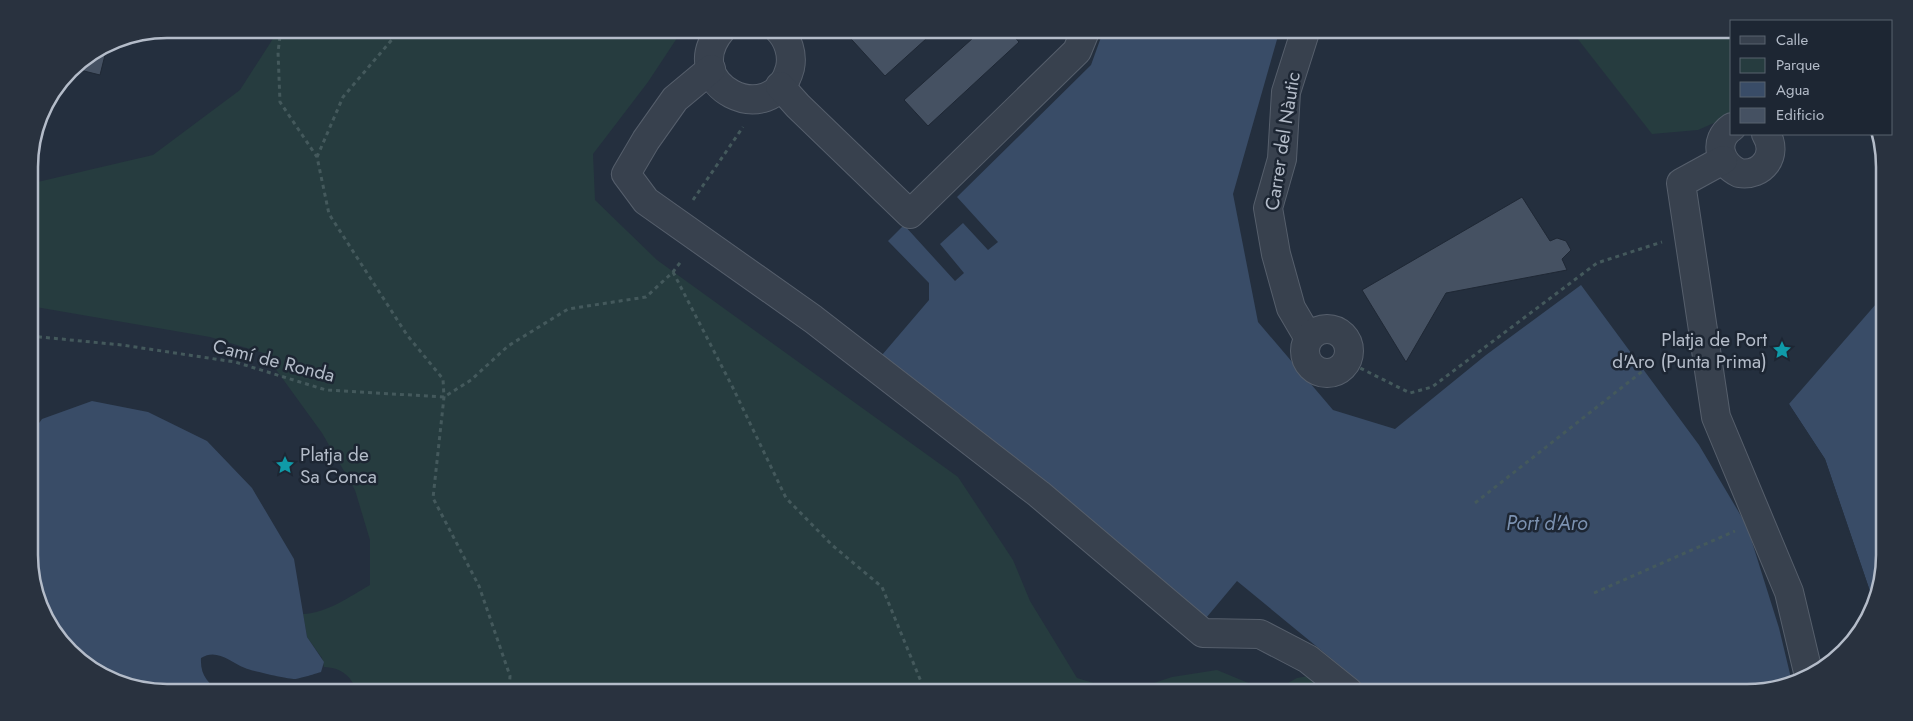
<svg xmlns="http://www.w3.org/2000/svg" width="1913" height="721" font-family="Jost,sans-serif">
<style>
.green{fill:#263c3f}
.water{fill:#394c67}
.pier{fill:#242f3e}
.building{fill:#455162;stroke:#1f2835}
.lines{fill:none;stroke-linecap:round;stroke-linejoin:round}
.minor-casing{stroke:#565f6c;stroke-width:30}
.path{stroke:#44595c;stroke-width:3;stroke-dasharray:4 4;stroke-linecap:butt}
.minor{stroke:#38414e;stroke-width:28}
.labels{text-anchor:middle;stroke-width:5;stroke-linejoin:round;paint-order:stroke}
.street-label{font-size:19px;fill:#b4bcc9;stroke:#1d2633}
.poi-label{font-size:19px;fill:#b4bcc9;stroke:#1d2633;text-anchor:end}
.water-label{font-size:20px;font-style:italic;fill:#7c92b1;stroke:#1d2633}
.rim{fill:none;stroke:#b4bcc9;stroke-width:2.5}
</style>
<rect width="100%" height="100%" fill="#242f3e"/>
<g class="green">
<path d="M277 29H683L648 82 593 154 595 200 657 260 958 477 1013 560 1030 601 1077 678 1123 692H358C350 676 343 668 324 667L322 658 307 637 303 614C327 613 349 597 370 585V540L355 490 322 433 264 353 210 337 30 306 29 184 153 155 240 90 276 34Z"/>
<polygon points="1570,29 1732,29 1732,115 1698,130 1652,134"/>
<polygon points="1217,670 1270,692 1127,692 1172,677"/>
<polygon points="1309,676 1336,692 1272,692 1297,678"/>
</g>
<g class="water">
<polygon points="1104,29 1280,29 1233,194 1258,322 1333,410 1395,429 1486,355 1581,285 1699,445 1747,526 1779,628 1791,678 1755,692 1372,692 1237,581 1206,618 1038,475 882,355 929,300 929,283 888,241 904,225 955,281 964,273 940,244 963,223 988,250 998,242 957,197 1091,65"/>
<polygon points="1883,296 1884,554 1877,598 1874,603 1825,459 1789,404"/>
<path d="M92 401 148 412 207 441 252 488 294 559 307 637 324 662 321 672C318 673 298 679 295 679 287 679 252 671 245 668 230 662 217 648 201 658 200 675 208 685 223 692H167L123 685 63 645 31 581V434L42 419Z"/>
</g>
<polygon class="pier" points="1789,404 1825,459 1874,603 1873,605 1823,460 1788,408"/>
<g class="building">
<polygon points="842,29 937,29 885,76"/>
<polygon points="983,29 1007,29 1019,42 928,126 904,100"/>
<polygon points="108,43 100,75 72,68 76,63"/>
<polygon points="1522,197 1550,241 1557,238 1566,241 1571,250 1562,259 1567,270 1446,293 1406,362 1362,290"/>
</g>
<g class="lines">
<g class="minor-casing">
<g id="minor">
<path d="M722 29C674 85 773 133 790 68 793 54 788 39 778 29"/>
<polyline points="1306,29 1286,92 1282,159 1268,208 1276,254 1291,308 1308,337"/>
<polyline points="711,69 675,99 646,140 626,174 646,201 813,319 1039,494 1203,633 1260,634 1308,659 1349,692"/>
<polyline points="780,86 798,106 910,214 1077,51 1086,29"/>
<path d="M1732 127C1712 141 1720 164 1739 173 1762 177 1779 155 1766 134"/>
<polyline points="1723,160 1681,183 1716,417 1789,592 1808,672"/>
<circle cx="1327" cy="351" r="22"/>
</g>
</g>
<g class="path">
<polyline points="281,29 278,52 280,102 317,157 329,214 407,335 443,379 444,397 433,498 479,586 510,676 509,692"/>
<polyline points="317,157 343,97 401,29"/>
<polyline points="693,200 743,127"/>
<polyline points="673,272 733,388 786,498 832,545 882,587 922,684 929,692"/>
<polyline points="30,336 122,345 235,362 326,390 444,397 471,380 508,346 568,309 646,297 673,272 682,260"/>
<polyline points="1346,361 1410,393 1432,387 1597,263 1662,242"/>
<polyline points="1475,503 1644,370"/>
<polyline points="1594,593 1735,531"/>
</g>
<use href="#minor" class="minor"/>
</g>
<defs>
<g id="sight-bare" transform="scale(1.5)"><path d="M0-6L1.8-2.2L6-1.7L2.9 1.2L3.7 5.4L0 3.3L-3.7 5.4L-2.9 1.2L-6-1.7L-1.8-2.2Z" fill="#0f9aa8" stroke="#1d2633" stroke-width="2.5" paint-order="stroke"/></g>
</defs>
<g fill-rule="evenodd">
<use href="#sight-bare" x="1782" y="350"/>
<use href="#sight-bare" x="285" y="465"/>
</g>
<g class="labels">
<g class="street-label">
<text transform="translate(1282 141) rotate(-81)" y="7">Carrer del Nàutic</text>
<text transform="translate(274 360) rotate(14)" y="7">Camí de Ronda</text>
</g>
<g class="poi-label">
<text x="1767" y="346">Platja de Port<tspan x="1767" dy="22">d'Aro (Punta Prima)</tspan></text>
<text x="300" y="461" text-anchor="start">Platja de<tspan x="300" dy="22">Sa Conca</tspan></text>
</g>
<g class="water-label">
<text x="1547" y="530">Port d'Aro</text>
</g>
</g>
<path d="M0 0H1913V721H0ZM167 38H1747A129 129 0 0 1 1876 167V555A129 129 0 0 1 1747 684H167A129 129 0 0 1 38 555V167A129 129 0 0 1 167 38Z" fill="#29323f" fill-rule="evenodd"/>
<path class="rim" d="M167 38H1747A129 129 0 0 1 1876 167V555A129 129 0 0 1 1747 684H167A129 129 0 0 1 38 555V167A129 129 0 0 1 167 38Z"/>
<rect x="1730" y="20" width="162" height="115" fill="#1d2633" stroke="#59626f"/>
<rect x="1740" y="36" width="25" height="8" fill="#38414e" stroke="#59626f"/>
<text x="1776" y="45" font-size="15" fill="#b4bcc9">Calle</text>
<rect x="1740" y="58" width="25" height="15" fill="#263c3f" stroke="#59626f"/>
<text x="1776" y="70" font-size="15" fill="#b4bcc9">Parque</text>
<rect x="1740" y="82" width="25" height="15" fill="#394c67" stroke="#59626f"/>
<text x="1776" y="95" font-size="15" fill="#b4bcc9">Agua</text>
<rect x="1740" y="108" width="25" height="15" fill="#455162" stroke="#59626f"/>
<text x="1776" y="120" font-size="15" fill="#b4bcc9">Edificio</text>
</svg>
